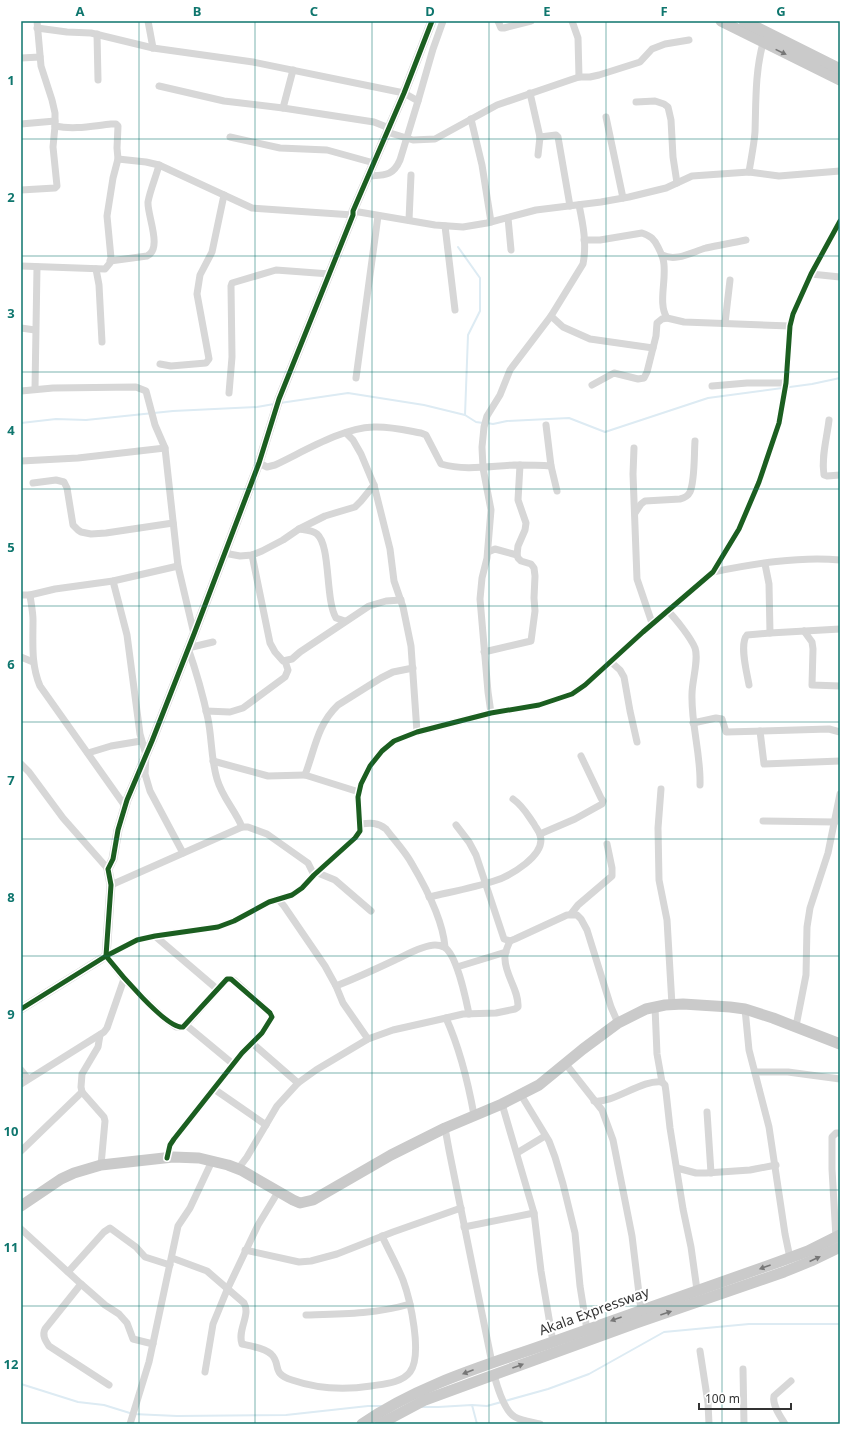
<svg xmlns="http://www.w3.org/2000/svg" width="861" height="1445" font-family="'Noto Sans',sans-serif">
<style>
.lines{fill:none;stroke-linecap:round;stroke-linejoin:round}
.stream{stroke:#ddebf3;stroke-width:2}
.minor{stroke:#d7d7d7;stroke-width:7}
.tertiary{stroke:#d7d7d7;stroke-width:9}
.primary{stroke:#cacaca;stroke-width:11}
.cycleway-casing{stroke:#fff;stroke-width:8}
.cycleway{stroke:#1b5e20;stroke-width:5}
.oneway{fill:#777}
.grid{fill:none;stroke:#0f766e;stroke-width:1;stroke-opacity:0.55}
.labels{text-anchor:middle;stroke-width:4;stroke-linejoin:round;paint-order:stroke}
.street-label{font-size:14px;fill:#333;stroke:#fff}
.neatline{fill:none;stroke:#0f766e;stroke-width:1.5}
.grid-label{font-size:13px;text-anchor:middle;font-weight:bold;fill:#0f766e}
</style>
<rect width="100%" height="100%" fill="#fff"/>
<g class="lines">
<g class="stream">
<polyline points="458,247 480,278 480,311 468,335 465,415"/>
<polyline points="280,403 348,393 424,405 465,415 476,422 483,423"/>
<polyline points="21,423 56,419 86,420 173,411 257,407 274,404"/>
<polyline points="487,423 493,424 507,421 569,418 605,432 708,398 812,384 840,378"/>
<polyline points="21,1384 78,1402 104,1405 133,1414 177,1416 286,1415 368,1406 381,1406"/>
<polyline points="472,1405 477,1424"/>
<polyline points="422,1407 438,1407 472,1405 487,1406 548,1389 589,1374 664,1332 749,1324 840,1324"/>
</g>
<g class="minor">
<polyline points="148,21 153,48"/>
<polyline points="498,21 501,28 504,28 531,21"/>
<polyline points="572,21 578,38 579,77"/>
<path d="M37 28 67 32 91 33 153 48 253 62 404 93 418 101 400 160C393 176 385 175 369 176"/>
<polyline points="97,34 98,80"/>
<polyline points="21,58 40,57"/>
<polyline points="159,86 224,101 283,108 374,122 389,128"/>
<polyline points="530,93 540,137 538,155"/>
<polyline points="418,101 433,49 443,21"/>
<polyline points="636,102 655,101 664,104 668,107 671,120 673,157 677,183"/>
<polyline points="283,108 293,70"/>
<polyline points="606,117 623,198"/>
<polyline points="471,119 482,165 491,222"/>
<polyline points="21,124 55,121"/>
<polyline points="387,132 413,140 435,139 497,105 570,80 579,77 590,77 599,75 640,62 652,49 665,44 689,40"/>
<polyline points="230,137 280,148 327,150 374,163"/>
<polyline points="540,137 556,135 558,137 570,206"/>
<polyline points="118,159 146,162 159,165 252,208 353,215"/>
<path d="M749 172C751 159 754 145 755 132 756 102 755 72 763 43"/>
<polyline points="21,190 55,188 57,186 53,147 55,126 55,113 52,100 41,66 37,21"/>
<polyline points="353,211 435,225 463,227 487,223 536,210 601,202 629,197 666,188 692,176 749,172 779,176 840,171"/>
<polyline points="508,218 511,250"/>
<polyline points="409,220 411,175"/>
<polyline points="445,226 455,310"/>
<path d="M584 240H600L642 233C651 236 654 239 658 247 660 251 662 255 663 259 668 276 657 303 667 318L684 322 790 326"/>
<path d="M662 255C676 262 692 252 706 248 719 245 733 243 746 240"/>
<path d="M110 261 147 256C163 249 147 215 148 202 150 190 156 177 159 165"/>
<path d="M21 266 105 269 110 263 111 258 107 216 113 178 118 159 117 148 118 126 116 124H111C92 126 74 130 55 126"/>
<polyline points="96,269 99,285 102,342"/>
<polyline points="811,274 840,277"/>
<polyline points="551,316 563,327 590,339 653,348"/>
<polyline points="725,323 730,280"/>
<polyline points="21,328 35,330"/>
<polyline points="160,364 171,366 206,363 209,359 197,294 200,275 212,252 224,195"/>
<polyline points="356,378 378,216"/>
<polyline points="592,385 614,373 638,379 644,378 647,372 656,336 657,323 662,319 667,318"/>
<polyline points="712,386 747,383 786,383"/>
<polyline points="35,389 37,267"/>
<polyline points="21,391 53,388 136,387 146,391 155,425 165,448 178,566 194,634"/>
<polyline points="229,393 232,357 231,286 232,283 276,270 330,274"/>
<path d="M829 420C827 438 821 457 824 475L827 476 840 475"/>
<polyline points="546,425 551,466 557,491"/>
<polyline points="346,433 353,440 361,454 374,485 390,549 394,581 403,607 411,646 417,732"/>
<polyline points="634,448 633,474 637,579 652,623"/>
<polyline points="21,461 78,458 165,448"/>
<path d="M259 463 267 467 275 465C303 452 342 428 373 427 389 426 405 430 421 433L426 435 441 464C465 471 490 466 514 465 527 465 539 465 551 466"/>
<polyline points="33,483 56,480 64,482 67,488 73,525 78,530 81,532 91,534 106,533 173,523"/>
<path d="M635 513 641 504 645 501 680 499C684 498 688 496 690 492 695 480 694 455 695 441"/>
<path d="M299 529C305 530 312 530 317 534 331 546 325 599 336 618L345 621"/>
<polyline points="488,552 495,549 517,555"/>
<polyline points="224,553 240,556 252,555 262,551 283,540 299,529 325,516 355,507 361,501 374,485"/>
<polyline points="252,555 270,643 275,652 283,661 292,659 300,652 369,606 386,601 401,600"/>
<polyline points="765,564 769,584 770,633"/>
<path d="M713 572C753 564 799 556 840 560"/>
<polyline points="113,581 127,635 140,734 146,755 145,774 150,791 183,853"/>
<polyline points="21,595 30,595 55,589 113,581 178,566"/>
<path d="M30 595C31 603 33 612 33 620 33 643 31 665 40 686L125 806"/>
<path d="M668 611C676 619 691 638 695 648 699 659 692 681 692 694 691 725 701 754 700 785"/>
<polyline points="804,631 812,642 813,649 812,685 840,686"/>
<path d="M213 642 188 648C196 671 203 695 208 719 212 739 211 759 217 779 222 797 235 810 242 827H248L267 834 308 863 314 875"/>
<polyline points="484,652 531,641 535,611 534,598 535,576 534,568 531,564 521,561 518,558 517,555 518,546 525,530 526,523 518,500 520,465"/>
<polyline points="21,657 33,662"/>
<polyline points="611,662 620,670 624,677 630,711 637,742"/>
<path d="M749 685C747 673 739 644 747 635L770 633 840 629"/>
<polyline points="206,711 230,712 243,708 285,677 288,670 285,661"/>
<path d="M491 713 488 692 480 599 482 578 487 558 491 510 483 468 482 447 484 427 487 416 500 395 510 370 551 316 583 264C587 244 583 224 579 205"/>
<polyline points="693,723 716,718 722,719 726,732 829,729 840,732"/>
<polyline points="760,731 764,764 840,761"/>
<polyline points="88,753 111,746 141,741"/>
<polyline points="213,761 268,776 305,775"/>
<polyline points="21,764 29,772 63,818 108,869"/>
<polyline points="661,789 658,828 659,880 667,920 672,1005"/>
<path d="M359 792 305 775C315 749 317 725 338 705L381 678 393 672 413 668"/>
<polyline points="763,821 835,822"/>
<path d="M360 824C370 823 377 822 386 829 394 840 405 851 412 864 425 886 443 921 445 947"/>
<polyline points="456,825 469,842 476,855 504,939 510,941 515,939 567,915 577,915 581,919 587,930 611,1007 618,1023"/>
<polyline points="540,834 575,819 602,804 603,801 601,798 581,756"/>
<polyline points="318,873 335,880 371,911"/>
<polyline points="111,885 242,827"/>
<path d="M429 897C450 892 473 888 494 881 510 876 547 855 540 835 539 831 536 828 534 824 527 814 523 806 513 799"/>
<polyline points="278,899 284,906 325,966 336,986 343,1003 368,1039"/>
<polyline points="571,914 578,905 612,876 612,868 607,844"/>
<polyline points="155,936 217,989"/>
<polyline points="457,967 506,952"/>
<path d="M336 986C356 978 376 969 395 960 406 955 423 945 435 945 437 945 442 946 444 947 457 954 466 1000 469 1014"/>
<polyline points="655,1007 657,1054 662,1082 665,1085 666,1092 670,1128 683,1209 691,1247 697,1290"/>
<polyline points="745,1009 749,1050 769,1127 785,1234 790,1258"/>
<path d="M446 1018C460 1049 468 1082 474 1115"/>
<polyline points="186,1025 233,1064"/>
<polyline points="796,1026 806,975 807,927 810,908 828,853 840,794"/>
<polyline points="100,1035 98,1047 82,1074 81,1087 82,1092 104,1117 105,1121 101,1165"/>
<polyline points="252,1043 298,1083"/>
<polyline points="565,1063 602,1110 613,1140 632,1236 641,1310"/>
<polyline points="21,1070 28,1079"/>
<polyline points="755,1072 788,1072 840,1079"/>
<polyline points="21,1084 104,1032 107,1028 124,979"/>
<polyline points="214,1089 266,1125"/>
<polyline points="521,1095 549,1141 555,1157 563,1184 575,1233 580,1286 587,1330"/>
<path d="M594 1101C613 1104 642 1079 662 1082"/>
<polyline points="502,1104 534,1213 541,1271 553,1342"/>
<polyline points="707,1112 711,1173"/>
<polyline points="445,1128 449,1150 492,1363"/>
<polyline points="21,1151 82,1092"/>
<polyline points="517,1153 545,1136"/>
<polyline points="167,1158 170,1145 174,1139 242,1053 262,1033 272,1017 270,1013 235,981 231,979 227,979 186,1025 180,1027 176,1027 165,1019 124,979 106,956 137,940 155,936 218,927 234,921 269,902 292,895 302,888 314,875 355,838 360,831 358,797 361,784 370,766 382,751 394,741 417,732 491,713 539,705 572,694 585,685 643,632 713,572 739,529 759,482 779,423 786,383 790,326 793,314 811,274 840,221"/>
<polyline points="677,1168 696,1173 706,1173 750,1170 776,1165"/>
<path d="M238 1169 247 1157 277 1106 298 1083 316 1070 368 1039 393 1030 446 1018 463 1014 496 1013 515 1009 518 1007C519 990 505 975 505 959 504 953 508 946 510 941"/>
<polyline points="464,1227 534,1213"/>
<polyline points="21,1229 81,1284 105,1305 119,1314 127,1323 133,1339 153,1344"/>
<polyline points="836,1238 832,1169 832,1137 836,1133 840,1133"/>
<polyline points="245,1250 299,1262 311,1261 337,1254 393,1232 461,1208"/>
<path d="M172 1258 207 1271 244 1303C251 1315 237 1330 242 1344 251 1346 264 1348 271 1354 282 1364 270 1373 292 1380 318 1389 345 1390 371 1386 383 1384 402 1383 410 1372 423 1355 410 1299 403 1280 397 1265 389 1251 382 1236"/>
<polyline points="68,1272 104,1232 110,1228 136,1247 145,1257 170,1265"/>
<path d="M81 1284 45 1329C42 1335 45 1340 49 1346L109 1385"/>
<path d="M306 1315C341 1314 376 1314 410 1304"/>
<polyline points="700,1351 708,1403 709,1424"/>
<polyline points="743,1369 744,1424"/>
<polyline points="205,1372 213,1324 227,1290 258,1225 278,1192"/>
<path d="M494 1375C497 1386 504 1411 515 1417 522 1421 532 1422 540 1424"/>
<polyline points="130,1424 149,1362 178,1226 190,1208 212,1161"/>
<path d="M785 1424C780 1416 772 1405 774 1396L791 1381"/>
</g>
<polyline class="tertiary" points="21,1009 106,956 111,885 108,869 113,859 118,830 127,800 152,741 194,634 259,463 279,399 353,215 353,211 404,93 432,21"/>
<g class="primary">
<polyline points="721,21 840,80"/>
<polyline points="744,21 840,69"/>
<polyline points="21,1206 61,1179 74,1173 101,1165 173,1157 199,1158 228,1165 241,1170 293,1200 300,1203 313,1200 391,1155 445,1128 502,1104 539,1085 583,1049 618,1023 646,1009 665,1005 683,1004 730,1007 745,1009 773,1018 840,1044"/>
<path d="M362 1424C418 1385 484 1366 547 1344 625 1316 703 1289 781 1261L808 1251 840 1235"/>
<polyline points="380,1424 425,1400 636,1323 784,1272 811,1261 840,1247"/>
</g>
<g class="cycleway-casing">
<g id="cycleway">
<polyline points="21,1009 106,956 137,940 155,936 218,927 234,921 269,902 292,895 302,888 314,875 355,838 360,831 358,797 361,784 370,766 382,751 394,741 417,732 491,713 539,705 572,694 585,685 643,632 713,572 739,529 759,482 779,423 786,383 790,326 793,314 811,274 840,221"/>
<path d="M167 1158 170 1145 174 1139 242 1053 262 1033 272 1017 270 1013 231 979H227L183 1027C167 1030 117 970 106 956L111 885 108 869 113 859 118 830 127 800 152 741 194 634 259 463 279 399 353 215V211L404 93 432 21"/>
</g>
</g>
<use href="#cycleway" class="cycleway"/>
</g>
<defs><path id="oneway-solid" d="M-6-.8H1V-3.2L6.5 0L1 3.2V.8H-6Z"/></defs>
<g class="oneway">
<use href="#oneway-solid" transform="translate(781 52) rotate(26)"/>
<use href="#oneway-solid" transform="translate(815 1259) rotate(-25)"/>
<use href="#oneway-solid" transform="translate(765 1267) rotate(160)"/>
<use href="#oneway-solid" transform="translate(666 1313) rotate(-19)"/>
<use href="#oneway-solid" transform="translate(616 1319) rotate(160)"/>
<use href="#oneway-solid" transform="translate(518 1366) rotate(-20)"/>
<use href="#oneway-solid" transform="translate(468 1372) rotate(159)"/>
</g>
<path class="grid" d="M139 21V1424M255 21V1424M372 21V1424M489 21V1424M606 21V1424M722 21V1424M21 139H840M21 256H840M21 372H840M21 489H840M21 606H840M21 722H840M21 839H840M21 956H840M21 1073H840M21 1190H840M21 1306H840"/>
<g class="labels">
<g class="street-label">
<text transform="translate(594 1311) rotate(-20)" y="5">Akala Expressway</text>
</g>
</g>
<rect width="861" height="1445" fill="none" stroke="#ffffff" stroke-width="44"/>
<path d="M699 1403v6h92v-6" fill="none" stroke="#333333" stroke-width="2"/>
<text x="705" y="1403" font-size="12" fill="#333333" stroke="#ffffff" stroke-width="3" paint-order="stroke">100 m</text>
<rect x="22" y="22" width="817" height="1401" class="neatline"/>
<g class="grid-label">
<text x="80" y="16">A</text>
<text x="197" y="16">B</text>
<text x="314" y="16">C</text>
<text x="430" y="16">D</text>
<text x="547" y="16">E</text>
<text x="664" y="16">F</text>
<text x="781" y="16">G</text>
<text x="11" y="85">1</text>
<text x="11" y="202">2</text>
<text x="11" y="318">3</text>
<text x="11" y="435">4</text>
<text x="11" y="552">5</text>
<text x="11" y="669">6</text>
<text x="11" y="785">7</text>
<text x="11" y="902">8</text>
<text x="11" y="1019">9</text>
<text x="11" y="1136">10</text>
<text x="11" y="1252">11</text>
<text x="11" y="1369">12</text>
</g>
</svg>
